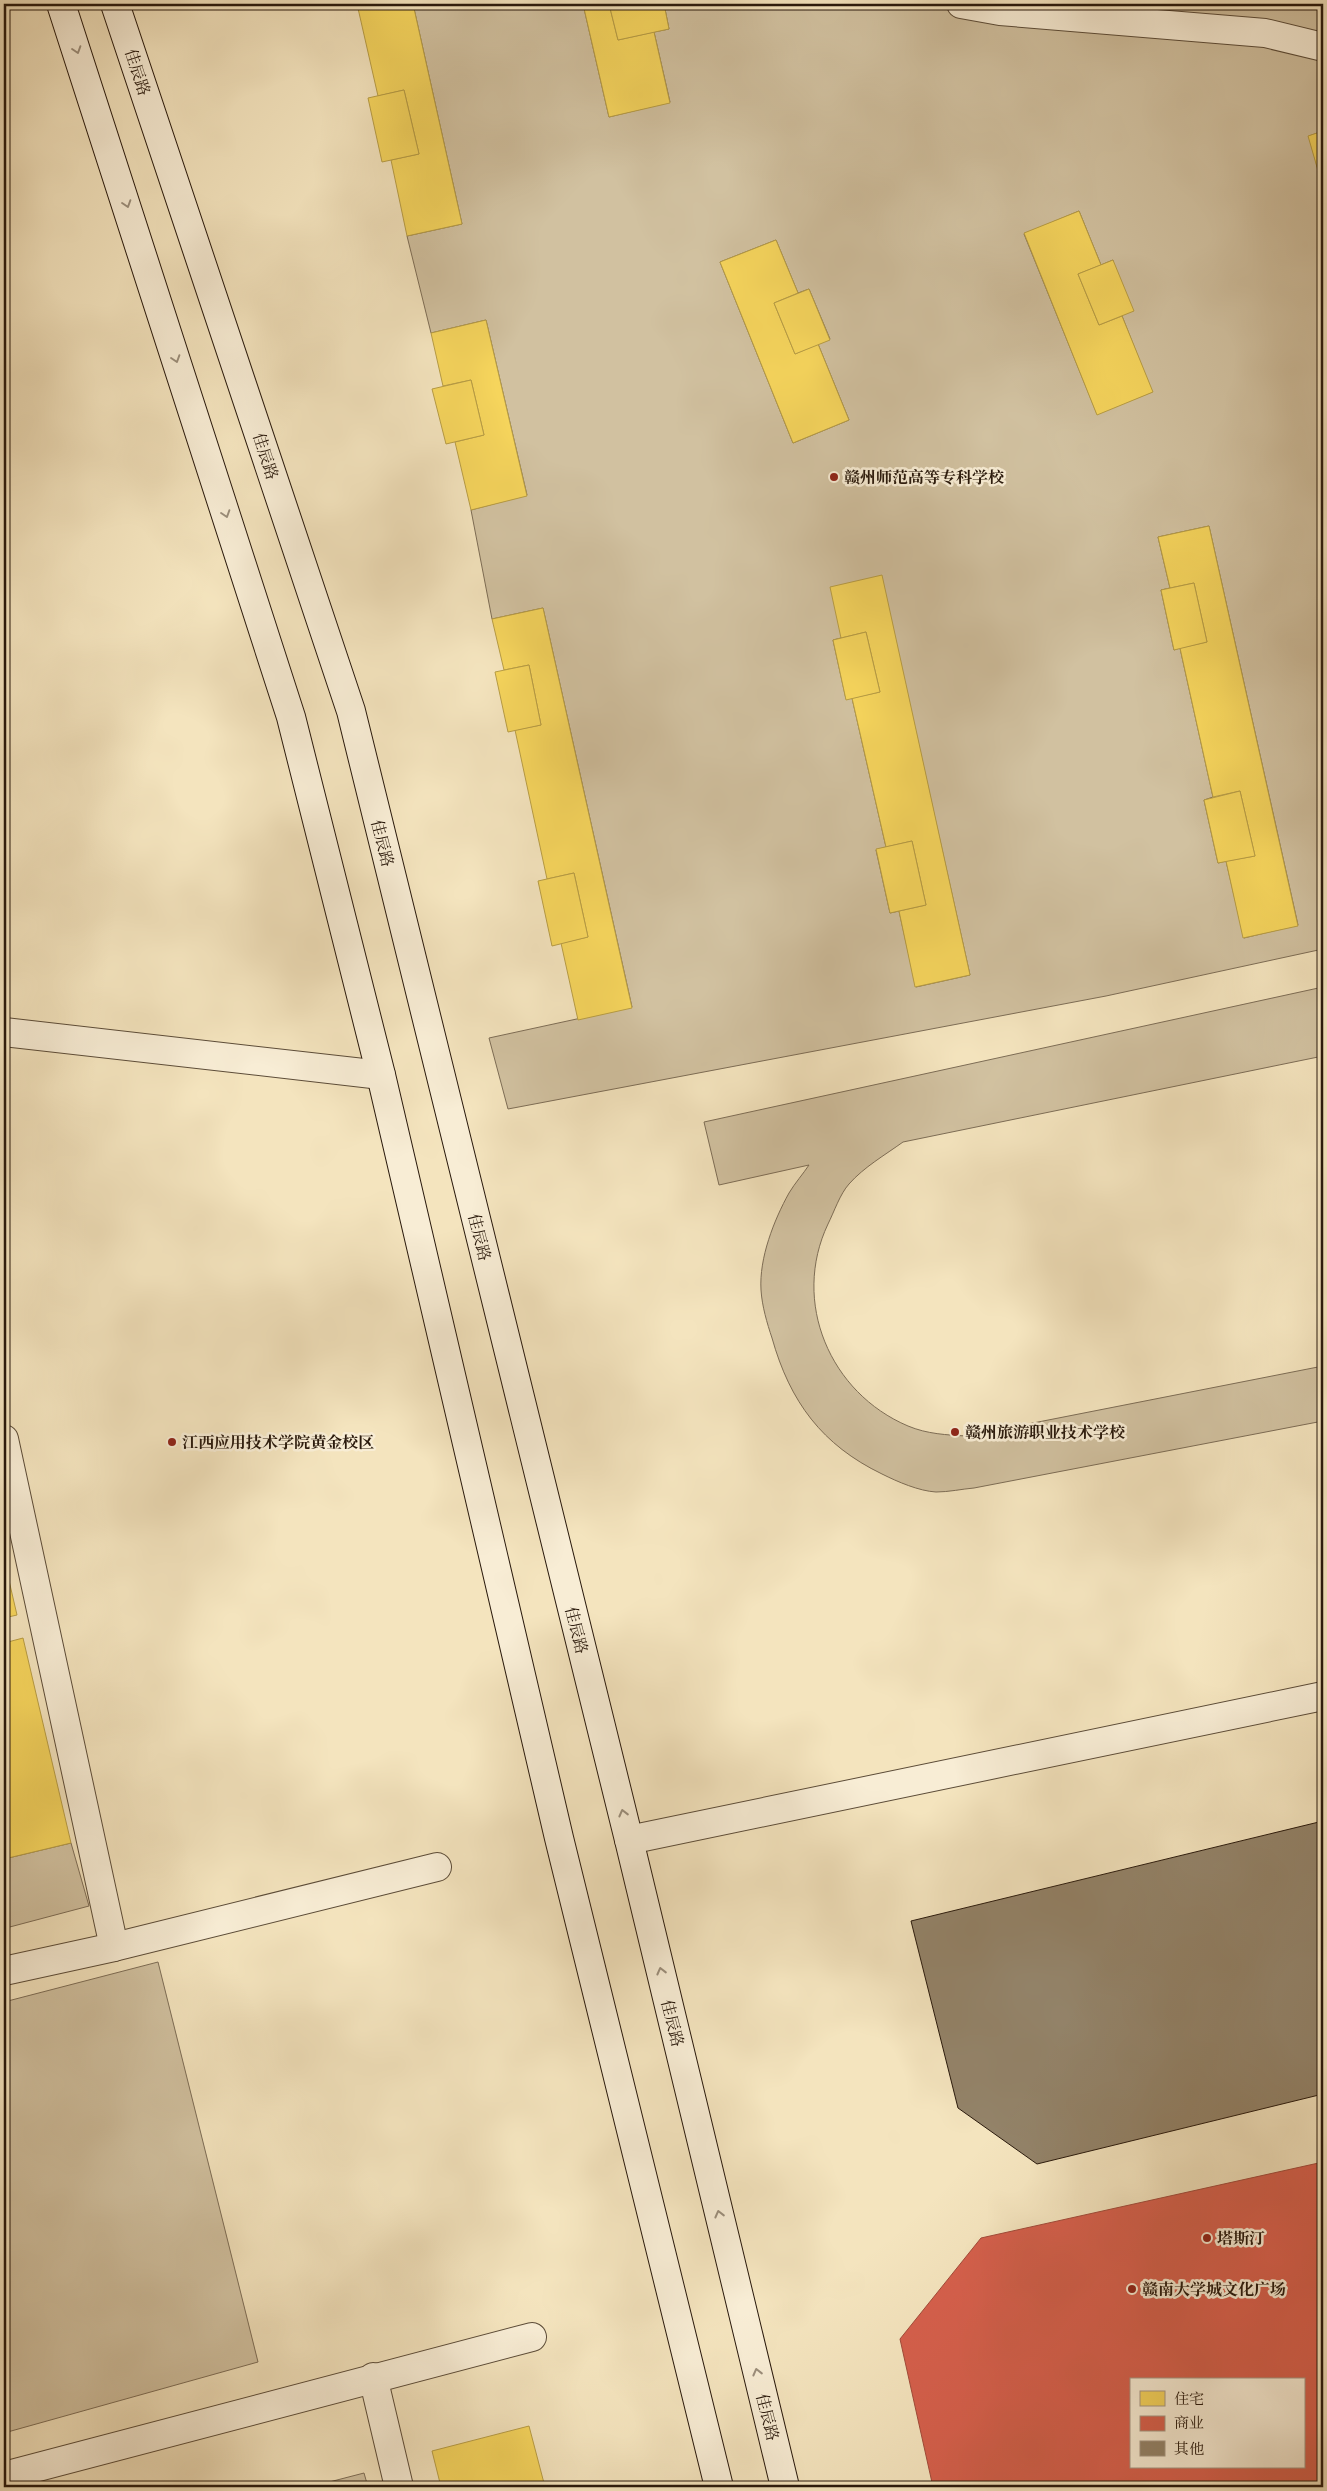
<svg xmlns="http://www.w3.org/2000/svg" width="1327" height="2491" font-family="'Gentium Book Plus','Noto Serif SC',serif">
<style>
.green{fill:#d1c1a0;stroke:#7d6d56;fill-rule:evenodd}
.homes{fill:#f6d55c;stroke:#b89d44}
.shops{fill:#d6604d;stroke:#a24b3a;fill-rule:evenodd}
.building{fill:#938369;stroke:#29190c}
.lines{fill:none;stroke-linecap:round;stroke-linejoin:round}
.street-casing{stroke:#5c4c38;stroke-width:30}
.secondary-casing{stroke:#29190c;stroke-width:30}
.street{stroke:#f8edd5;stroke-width:28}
.secondary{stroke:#f8edd5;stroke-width:28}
.oneway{stroke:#9b8e7b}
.poi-dot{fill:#8f2418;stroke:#f8edd5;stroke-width:2}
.labels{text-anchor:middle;stroke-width:5;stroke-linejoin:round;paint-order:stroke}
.street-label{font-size:16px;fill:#29190c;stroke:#f8edd5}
.poi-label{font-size:16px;font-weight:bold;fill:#29190c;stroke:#f8edd5;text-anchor:start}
</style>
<rect width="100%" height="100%" fill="#f4e4be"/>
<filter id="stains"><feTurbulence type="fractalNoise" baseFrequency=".004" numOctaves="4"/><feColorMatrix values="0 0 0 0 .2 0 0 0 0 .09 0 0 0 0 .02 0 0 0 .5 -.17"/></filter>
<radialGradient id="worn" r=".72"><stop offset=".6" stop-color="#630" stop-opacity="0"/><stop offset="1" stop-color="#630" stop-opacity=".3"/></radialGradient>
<g class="green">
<path d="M413 4H583L609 117 670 102 654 32 669 29 664 4H1323V131L1309 136 1323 188V949L1106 996 508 1109 489 1038 632 1007 543 608 492 619 471 510 527 495 486 320 431 333 407 236 462 224ZM1079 211 1101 265 1113 260 1122 316 1152 392 1097 414 1024 234ZM776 240 798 293 809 289 830 339 818 344 849 420 793 443 720 262ZM1209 526 1298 925 1244 938 1226 861 1218 863 1204 800 1213 797 1180 648 1174 650 1161 590 1170 588 1158 537ZM881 576 970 975 916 987 899 911 890 913 876 850 886 847 852 698 846 699 833 640 841 638Z"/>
<path d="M1323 987V1056L903 1142C885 1155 864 1167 849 1184 840 1194 834 1212 828 1224 791 1302 830 1393 908 1426 927 1434 947 1435 967 1436L1323 1366V1421L974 1488C962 1489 949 1492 936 1492 919 1491 898 1482 882 1474 822 1445 790 1402 772 1338 767 1323 762 1306 761 1290 759 1258 774 1220 789 1193 795 1183 803 1174 809 1165L719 1185 704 1122Z"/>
<polygon points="71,1843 89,1906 6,1928 4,1915 4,1859"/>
<polygon points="158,1962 258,2362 4,2433 4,2002"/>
<polygon points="364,2473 368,2487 310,2487"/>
</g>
<g class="homes">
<polygon points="357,4 413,4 462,224 407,236 391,160 419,154 404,90 378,96"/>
<polygon points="583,4 609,4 618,40 654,32 670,103 609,117"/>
<polygon points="609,4 664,4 669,29 618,40"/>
<polygon points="404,90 419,154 382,162 368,98"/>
<polygon points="1323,131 1323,188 1308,136"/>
<polygon points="1079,211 1101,265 1078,274 1099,325 1122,316 1153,392 1097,415 1024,233"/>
<polygon points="776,240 798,293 774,303 795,354 818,344 849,420 793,443 720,262"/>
<polygon points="1113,260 1134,311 1099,325 1078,274"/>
<polygon points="809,289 830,340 795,354 774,303"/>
<polygon points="486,320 527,496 471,510 455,442 484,435 471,380 443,386 431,333"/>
<polygon points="471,380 484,435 446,444 432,389"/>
<polygon points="1209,526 1298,926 1243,938 1226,861 1255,856 1240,791 1213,797 1180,648 1207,642 1194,583 1170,588 1158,537"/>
<polygon points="882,575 970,975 915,987 899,911 926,905 912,841 886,847 852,698 880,692 866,632 841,638 830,587"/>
<polygon points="1194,583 1207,642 1174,650 1161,590"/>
<polygon points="543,608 632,1008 578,1020 561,943 588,937 574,873 547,879 515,730 541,725 529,665 504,670 492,619"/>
<polygon points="866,632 880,692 846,700 833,640"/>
<polygon points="529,665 541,725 508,732 495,672"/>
<polygon points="1240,791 1255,856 1218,863 1204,800"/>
<polygon points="912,841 926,905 890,913 876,849"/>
<polygon points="574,873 588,937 552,946 538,881"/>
<polygon points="4,1559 17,1615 4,1618"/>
<polygon points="4,1623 8,1642 23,1638 71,1843 4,1859"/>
<polygon points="529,2426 545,2487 441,2487 432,2451"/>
</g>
<path class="shops" d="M1323 2162V2487H933L900 2339 981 2238ZM1131 2380H1303V2467H1131Z"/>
<polygon class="building" points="1323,1821 1323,2094 1037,2164 958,2108 911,1921"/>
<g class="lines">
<g class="street-casing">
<g id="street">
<polyline points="961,4 1000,11 1265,33 1323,47"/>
<polyline points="4,1032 381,1075"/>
<polyline points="4,1439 114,1947"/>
<polyline points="629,1840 1323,1696"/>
<polyline points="4,1971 114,1947 437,1867"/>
<polyline points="373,2377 399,2487"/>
<polyline points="4,2476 532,2337"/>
</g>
</g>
<g class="secondary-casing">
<g id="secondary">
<polyline points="61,4 291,717 381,1075 559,1838 719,2487"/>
<polyline points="115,4 351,711 629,1840 785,2487"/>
</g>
</g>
<use href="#street" class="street"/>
<use href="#secondary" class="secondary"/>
</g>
<defs><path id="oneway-chevron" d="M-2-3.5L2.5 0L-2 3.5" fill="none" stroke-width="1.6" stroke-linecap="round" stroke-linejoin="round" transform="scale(1.25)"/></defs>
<g class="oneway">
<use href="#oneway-chevron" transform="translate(77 50) rotate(72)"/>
<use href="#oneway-chevron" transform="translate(127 204) rotate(72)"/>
<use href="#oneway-chevron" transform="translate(176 359) rotate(72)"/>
<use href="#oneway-chevron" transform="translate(226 514) rotate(72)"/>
<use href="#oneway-chevron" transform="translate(623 1813) rotate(-104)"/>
<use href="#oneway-chevron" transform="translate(661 1971) rotate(-104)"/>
<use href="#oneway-chevron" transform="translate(719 2214) rotate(-104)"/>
<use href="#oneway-chevron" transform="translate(757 2372) rotate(-104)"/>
</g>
<g class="poi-dot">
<circle cx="834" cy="477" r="5"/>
<circle cx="955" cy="1432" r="5"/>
<circle cx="172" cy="1442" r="5"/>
<circle cx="1207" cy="2238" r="5"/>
<circle cx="1132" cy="2289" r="5"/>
</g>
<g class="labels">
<g class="street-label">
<text transform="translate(138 72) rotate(72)" y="6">佳辰路</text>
<text transform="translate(266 456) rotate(72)" y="6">佳辰路</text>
<text transform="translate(383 843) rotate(76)" y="6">佳辰路</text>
<text transform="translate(480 1237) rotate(76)" y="6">佳辰路</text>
<text transform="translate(577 1630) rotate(76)" y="6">佳辰路</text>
<text transform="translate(673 2023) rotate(76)" y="6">佳辰路</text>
<text transform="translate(768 2417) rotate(76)" y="6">佳辰路</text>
</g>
<g class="poi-label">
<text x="844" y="483">赣州师范高等专科学校</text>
<text x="965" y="1438">赣州旅游职业技术学校</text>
<text x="182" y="1448">江西应用技术学院黄金校区</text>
<text x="1217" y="2244">塔斯汀</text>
<text x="1142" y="2295">赣南大学城文化广场</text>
</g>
</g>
<rect width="1327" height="2491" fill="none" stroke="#f4e4be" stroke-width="20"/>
<rect x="5" y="5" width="1317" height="2481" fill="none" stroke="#29190c" stroke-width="2.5"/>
<rect x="10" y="10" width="1307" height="2471" fill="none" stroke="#29190c"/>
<rect x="1130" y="2378" width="175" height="90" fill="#f8edd5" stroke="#a59885"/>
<rect x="1140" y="2391" width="25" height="15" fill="#f6d55c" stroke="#a59885"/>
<text x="1174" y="2404" font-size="15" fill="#29190c">住宅</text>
<rect x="1140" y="2416" width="25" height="15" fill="#d6604d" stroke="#a59885"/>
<text x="1174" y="2428" font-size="15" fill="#29190c">商业</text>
<rect x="1140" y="2441" width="25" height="15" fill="#938369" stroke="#a59885"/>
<text x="1174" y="2454" font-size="15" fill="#29190c">其他</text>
<rect width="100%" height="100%" filter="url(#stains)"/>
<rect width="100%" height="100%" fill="url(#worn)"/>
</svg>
